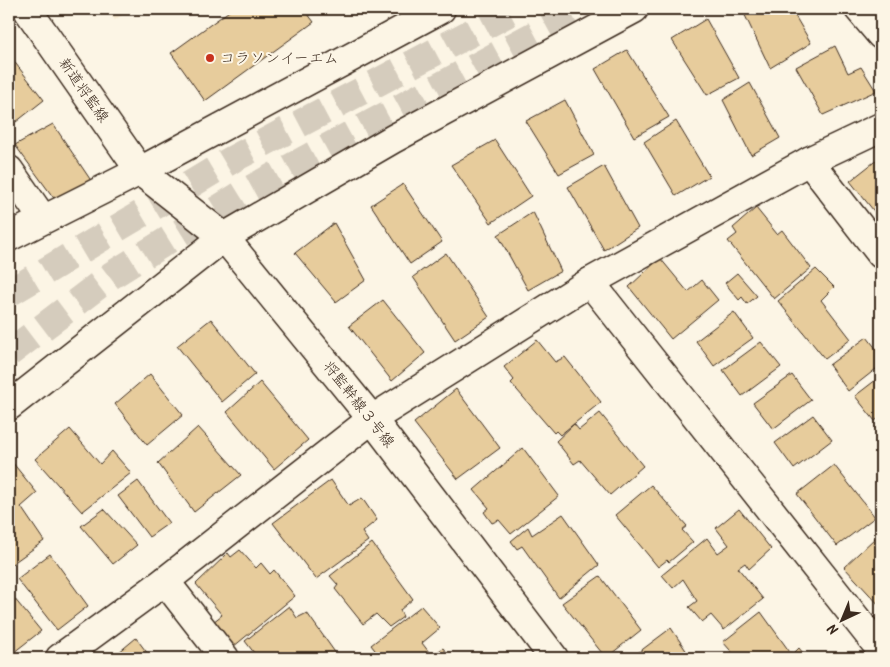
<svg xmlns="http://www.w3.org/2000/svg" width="890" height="667" font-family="Kalam,'Klee One',sans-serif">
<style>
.built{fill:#f6e9cf}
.building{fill:#e7cc9c;stroke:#3b2a1e}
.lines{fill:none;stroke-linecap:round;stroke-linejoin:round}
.major-tunnel{stroke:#d5ccbd;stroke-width:28;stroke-dasharray:28 14;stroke-linecap:butt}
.minor-casing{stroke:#3b2a1e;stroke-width:31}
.minor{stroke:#fcf5e5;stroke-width:28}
.poi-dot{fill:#c8321e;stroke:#fcf5e5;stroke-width:2}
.labels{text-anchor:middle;stroke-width:4;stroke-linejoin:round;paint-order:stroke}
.poi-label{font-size:15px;fill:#3b2a1e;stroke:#fcf5e5;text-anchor:start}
.street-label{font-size:15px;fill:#3b2a1e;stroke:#fcf5e5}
</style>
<rect width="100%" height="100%" fill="#fcf5e5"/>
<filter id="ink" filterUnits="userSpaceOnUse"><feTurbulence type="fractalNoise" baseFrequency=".02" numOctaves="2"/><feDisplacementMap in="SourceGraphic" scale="10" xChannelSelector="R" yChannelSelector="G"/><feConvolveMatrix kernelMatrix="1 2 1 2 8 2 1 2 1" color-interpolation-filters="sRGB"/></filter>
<g filter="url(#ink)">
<polygon class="built" points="106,9 130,9 115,20"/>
<g class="building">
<polygon points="232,9 304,9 314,22 205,101 171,53"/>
<polygon points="742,9 791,9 811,43 770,68"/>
<polygon points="706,19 739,78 707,95 672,40"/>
<polygon points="835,46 848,73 861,67 876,91 823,115 796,67"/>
<polygon points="627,50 669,117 634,137 595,69"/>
<polygon points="9,55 44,100 16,122 9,114"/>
<polygon points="750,83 780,138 751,155 723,100"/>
<polygon points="565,100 594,155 559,174 526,121"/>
<polygon points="676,121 709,176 676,196 644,142"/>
<polygon points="53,124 92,182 56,201 15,145"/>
<polygon points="495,140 531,196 491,223 451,165"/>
<polygon points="878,159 881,163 881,220 850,181"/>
<polygon points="604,166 638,228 604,250 568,187"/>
<polygon points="403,184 442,242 410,264 371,205"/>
<polygon points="756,208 777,234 782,230 811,268 774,299 728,241 737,234 733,228"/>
<polygon points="533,212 561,271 528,290 498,235"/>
<polygon points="334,223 366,280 336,302 295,253"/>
<polygon points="446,253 489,317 455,340 413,277"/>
<polygon points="660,258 688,292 702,280 718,300 671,339 629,287"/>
<polygon points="816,269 834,287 821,300 851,339 825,359 778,301"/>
<polygon points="737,273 757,296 747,304 742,297 739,300 725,283"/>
<polygon points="383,300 425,353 392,381 349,326"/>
<polygon points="734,312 753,338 714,366 696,341"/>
<polygon points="211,319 255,374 222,402 177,346"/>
<polygon points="867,337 881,355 881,365 848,391 829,365"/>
<polygon points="537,340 555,362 565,357 601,402 560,435 556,431 554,433 511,383 514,380 504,367"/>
<polygon points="761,342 781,367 742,396 723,370"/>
<polygon points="150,374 183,415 147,445 115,404"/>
<polygon points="792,375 811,400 773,429 753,403"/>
<polygon points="881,376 881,416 875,421 855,396"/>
<polygon points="260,382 308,440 274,469 227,412"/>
<polygon points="456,389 500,448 458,479 414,423"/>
<polygon points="600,413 643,466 610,495 580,460 574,464 556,441 574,424 579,430"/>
<polygon points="813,415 832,440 794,469 775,443"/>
<polygon points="198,427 241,475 194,512 158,463"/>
<polygon points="70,429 100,464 112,451 131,473 82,512 35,459"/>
<polygon points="523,448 559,496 511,534 499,520 492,523 484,512 489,508 474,490"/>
<polygon points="12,462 37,493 21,507 44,541 9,566 9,466"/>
<polygon points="834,465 875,517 837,546 797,494"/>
<polygon points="331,480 349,506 362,498 377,520 362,532 368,541 316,579 273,523"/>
<polygon points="138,481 169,523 149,537 118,496"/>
<polygon points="651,485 687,526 682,530 693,542 669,562 667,560 658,567 615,515"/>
<polygon points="104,509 137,545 113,564 81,526"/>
<polygon points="739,509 771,549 749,569 745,563 738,568 763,599 724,630 711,615 702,622 689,607 697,601 683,579 673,588 662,575 707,538 718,553 729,545 716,528"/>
<polygon points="563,514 599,565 559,598 522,546 517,549 511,541 528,527 532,535"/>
<polygon points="875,538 881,545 881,607 844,567"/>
<polygon points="372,543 413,599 400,610 403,617 389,627 376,614 363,624 335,589 338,585 330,576"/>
<polygon points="240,550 256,568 261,563 270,574 274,570 295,596 233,647 213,622 222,615 196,584 228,553 231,557"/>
<polygon points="50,554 88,606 57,630 17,579"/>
<polygon points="600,576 641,630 606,658 562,603"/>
<polygon points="9,592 41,631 9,656"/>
<polygon points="289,606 297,618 307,613 339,658 258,658 245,641"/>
<polygon points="421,606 440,628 422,643 432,656 443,648 451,658 381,658 371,645"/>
<polygon points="761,612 792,655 799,648 807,658 737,658 723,642"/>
<polygon points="671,628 691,658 631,658"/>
<polygon points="136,638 151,658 112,658"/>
</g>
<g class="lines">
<g class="major-tunnel">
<polyline points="9,293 233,159 516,9"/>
<polyline points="9,353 112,275 247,191 582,9"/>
</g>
<g class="minor-casing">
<g id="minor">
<polyline points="27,9 140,171 224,237 372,419 554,658"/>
<polyline points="859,9 881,35"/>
<polyline points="809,161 881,254"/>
<polyline points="9,170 43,219"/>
<polyline points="9,237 140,171 441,9"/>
<polyline points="590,282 881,650"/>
<polyline points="9,406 224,237 393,139 634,9"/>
<polyline points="165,581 225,658"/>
<polyline points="60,658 165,581 372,419 590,282 809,161 881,127"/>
</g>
</g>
<use href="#minor" class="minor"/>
</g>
</g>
<circle class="poi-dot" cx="210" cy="58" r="5"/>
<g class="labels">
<g class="poi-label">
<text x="220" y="63">コラソンイーエム</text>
</g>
<g class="street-label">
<text transform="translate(84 90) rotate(55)" y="5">新道将監線</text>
<text transform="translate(359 404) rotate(52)" y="5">将監幹線３号線</text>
</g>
</g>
<rect width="890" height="667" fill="none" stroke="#fcf5e5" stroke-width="30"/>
<rect x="15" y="15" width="860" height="637" fill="none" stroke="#3b2a1e" stroke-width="2" filter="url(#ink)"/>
<g transform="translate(842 620) rotate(224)" stroke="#fcf5e5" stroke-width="4" paint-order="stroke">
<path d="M0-4L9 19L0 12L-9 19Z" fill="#3b2a1e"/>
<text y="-8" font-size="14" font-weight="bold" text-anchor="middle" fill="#3b2a1e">N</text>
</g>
</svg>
